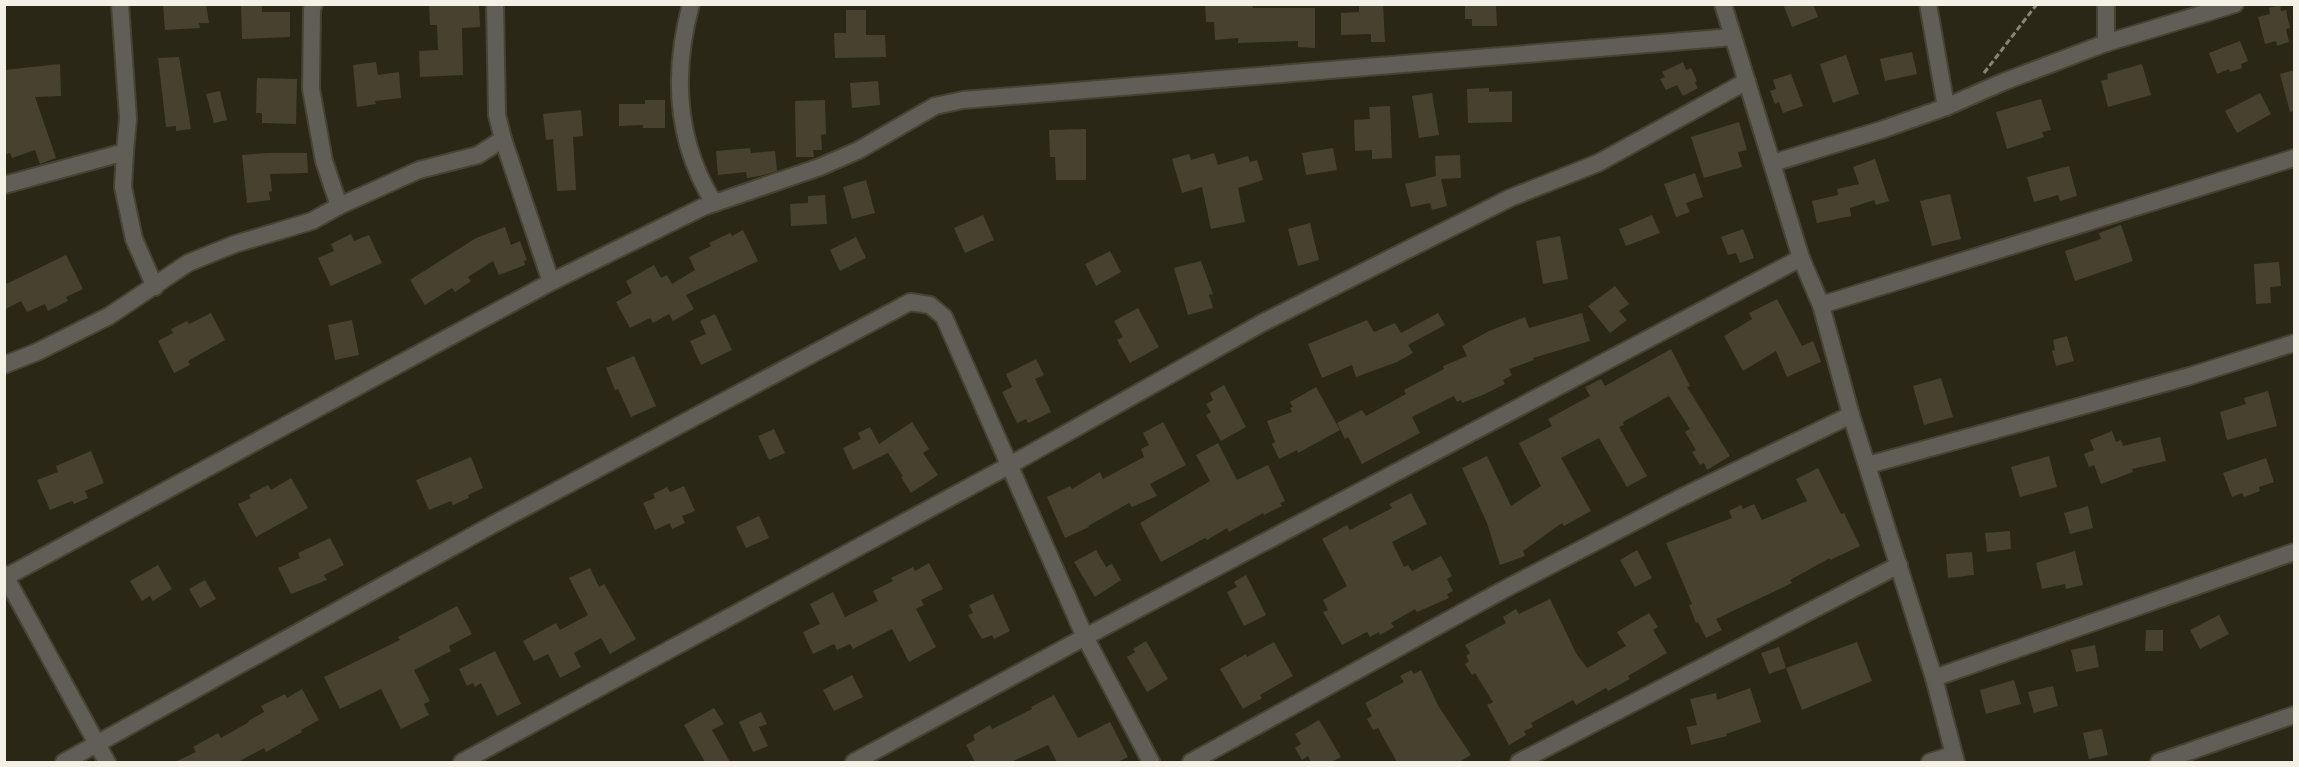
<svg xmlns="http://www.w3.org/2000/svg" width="2299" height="767" font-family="'Nunito Sans',sans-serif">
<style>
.building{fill:#46422f}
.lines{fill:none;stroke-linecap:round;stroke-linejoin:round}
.minor-casing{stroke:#474333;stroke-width:20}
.path{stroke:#888577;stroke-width:3;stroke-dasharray:6 3;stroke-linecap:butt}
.minor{stroke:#605e56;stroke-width:16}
</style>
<rect width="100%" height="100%" fill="#2b2716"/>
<g class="building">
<polygon points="163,4 206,4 209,23 199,23 200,28 165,30"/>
<polygon points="241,4 262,4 262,12 290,12 290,37 242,39"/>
<polygon points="429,4 479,4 480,27 462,28 463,75 420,77 419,51 438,50 437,25 430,25"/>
<polygon points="1205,4 1252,4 1253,8 1315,8 1315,48 1298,47 1298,41 1238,43 1238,38 1215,40 1214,22 1206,22"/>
<polygon points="1359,4 1383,4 1385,42 1371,42 1371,34 1341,35 1341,13 1359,12"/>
<polygon points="1465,4 1496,4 1497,26 1472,26 1472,19 1465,19"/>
<polygon points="1783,4 1813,4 1818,17 1792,27"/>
<polygon points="2280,5 2281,11 2286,10 2290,28 2286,29 2289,42 2277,46 2276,41 2265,44 2258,17 2270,14 2269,8"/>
<polygon points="846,10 866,10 866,35 885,35 886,57 835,58 834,33 846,33"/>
<polygon points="2240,41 2248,61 2241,64 2242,68 2230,72 2229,69 2217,74 2209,53"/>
<polygon points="1912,52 1917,74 1885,81 1880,59"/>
<polygon points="1846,55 1859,94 1833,103 1820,64"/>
<polygon points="179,57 191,129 176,131 176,126 166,127 158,58"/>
<polygon points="376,62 378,75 399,72 401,98 375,101 376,104 357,107 353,65"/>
<polygon points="1683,62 1686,70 1691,68 1697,81 1695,83 1698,88 1683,96 1677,85 1666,90 1660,79 1665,77 1662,72"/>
<polygon points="60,64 61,96 35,97 56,158 40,164 35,150 12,158 10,153 4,155 4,70"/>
<polygon points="2142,64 2151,95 2108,107 2101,81 2108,79 2107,74"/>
<polygon points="2295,70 2295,111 2290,112 2280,74"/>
<polygon points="1791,74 1803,106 1783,113 1779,102 1775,104 1770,91 1776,89 1773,80"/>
<polygon points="257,78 297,79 296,124 262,123 262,113 256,113"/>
<polygon points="878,81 880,105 852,108 850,83"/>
<polygon points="1489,88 1489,92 1512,91 1512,122 1468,123 1467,89"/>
<polygon points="220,91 227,120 214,123 206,94"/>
<polygon points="1432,93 1439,135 1419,138 1412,96"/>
<polygon points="2260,93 2271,114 2237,133 2225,111"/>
<polygon points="2041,99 2051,130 2042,132 2044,137 2007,149 1996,112"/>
<polygon points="645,100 665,100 665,128 643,128 643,125 619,126 619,104 645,104"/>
<polygon points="825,100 826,134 821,135 822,150 813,150 814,157 796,157 795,101"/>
<polygon points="1390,106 1392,158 1372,159 1372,150 1355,151 1354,120 1370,119 1369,107"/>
<polygon points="581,110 583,136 573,137 576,190 557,191 553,139 546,140 543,114"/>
<polygon points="1739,122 1747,150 1738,152 1742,167 1704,178 1691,137"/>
<polygon points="1086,129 1086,180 1056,180 1055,157 1050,157 1049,130"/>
<polygon points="750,148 751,153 775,151 777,171 760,176 747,178 746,172 718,175 716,151"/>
<polygon points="1333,148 1337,170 1306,175 1302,153"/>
<polygon points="268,153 307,153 308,173 270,174 272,191 269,192 270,200 247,203 242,155"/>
<polygon points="1214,153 1218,165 1248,156 1250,162 1257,160 1263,180 1238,188 1245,222 1211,229 1202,187 1182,193 1172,159 1189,154 1191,160"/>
<polygon points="1460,155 1461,178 1441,179 1447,206 1432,210 1430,203 1411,207 1405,184 1436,176 1435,156"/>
<polygon points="1875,159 1889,201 1876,205 1874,200 1850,208 1851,216 1817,223 1812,201 1838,195 1837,189 1859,184 1853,167"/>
<polygon points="2069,166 2077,196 2060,201 2058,195 2034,202 2027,177"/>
<polygon points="1695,173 1703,197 1686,203 1690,212 1676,217 1664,184"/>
<polygon points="866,180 875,213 852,219 843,187"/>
<polygon points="1950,194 1961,239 1932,246 1920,201"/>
<polygon points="825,195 827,224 791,226 790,204 808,203 808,196"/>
<polygon points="983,215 994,240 965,253 954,228"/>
<polygon points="1652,215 1660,233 1626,246 1619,229"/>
<polygon points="1310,223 1319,260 1298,266 1288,229"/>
<polygon points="2121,225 2133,261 2075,281 2065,251 2101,239 2099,233"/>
<polygon points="505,227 511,245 520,241 527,260 524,261 525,265 499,275 493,261 468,277 471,281 455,292 452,288 425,305 410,280 476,238"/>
<polygon points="1743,229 1754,258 1740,263 1736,253 1728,255 1721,237"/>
<polygon points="743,230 758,261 686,295 694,309 673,321 669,314 653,323 650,318 630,328 616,302 632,293 626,281 654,265 661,278 667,275 672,284 695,270 689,257 711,246 709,243 730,233 732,236"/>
<polygon points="351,234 354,241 369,235 382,263 331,286 318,258 334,251 331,244"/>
<polygon points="1560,236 1568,279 1543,284 1536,241"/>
<polygon points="856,237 866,258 840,271 830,250"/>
<polygon points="1110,251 1121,272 1096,286 1085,264"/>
<polygon points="66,255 83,289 66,297 68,301 48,311 45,304 27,312 21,301 4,310 4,285"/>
<polygon points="1201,261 1213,294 1209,295 1213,308 1188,315 1174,268"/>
<polygon points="2279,262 2281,286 2270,287 2271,303 2256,304 2254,264"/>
<polygon points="1615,286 1629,304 1619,311 1627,320 1610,333 1588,306"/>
<polygon points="1777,299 1802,346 1813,341 1821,362 1787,377 1776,351 1743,371 1724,336 1752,319 1749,313"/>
<polygon points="1138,308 1159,347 1130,363 1117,340 1123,337 1114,321"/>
<polygon points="211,313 225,340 188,361 190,365 174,373 158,341 173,333 171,329 187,321 189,324"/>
<polygon points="1438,313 1445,325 1408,345 1413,353 1397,362 1356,377 1352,365 1322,378 1308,344 1367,320 1374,332 1395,323 1401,333"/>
<polygon points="1582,313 1590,341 1533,358 1534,360 1509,369 1512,375 1503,380 1505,384 1485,394 1462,403 1461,400 1457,402 1454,396 1412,417 1420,433 1362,464 1348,437 1345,439 1337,423 1362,410 1366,416 1406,394 1404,390 1444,369 1443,366 1467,356 1462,346 1489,331 1525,317 1529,328"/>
<polygon points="715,314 732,350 701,365 690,341 706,334 700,321"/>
<polygon points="352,320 359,355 335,360 328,325"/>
<polygon points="2067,336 2074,361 2056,366 2052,351 2055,350 2053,340"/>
<polygon points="1671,349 1690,386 1687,387 1730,456 1707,470 1704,463 1700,465 1692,452 1696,450 1685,432 1690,429 1669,396 1623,422 1624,425 1619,427 1647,476 1627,487 1599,438 1561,458 1591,511 1564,526 1562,523 1523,551 1525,556 1500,565 1487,523 1462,468 1487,456 1511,506 1541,486 1519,443 1552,426 1548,419 1590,396 1585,387 1601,379 1605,386"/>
<polygon points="634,356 656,406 631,417 618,389 615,390 606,368"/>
<polygon points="1036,359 1044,375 1035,379 1051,412 1028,423 1026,419 1017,423 1002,392 1012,387 1006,374"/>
<polygon points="1941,378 1953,417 1924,425 1913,386"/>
<polygon points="1224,385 1246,427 1221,441 1206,415 1211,412 1206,404 1213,400 1210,393"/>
<polygon points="1316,387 1340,430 1298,453 1297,450 1279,459 1272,444 1275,442 1267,421 1292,412 1290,408 1293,407 1290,402"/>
<polygon points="2268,391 2277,426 2227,440 2220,412 2246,404 2244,398"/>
<polygon points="912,422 929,449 923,453 938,475 911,493 901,477 903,476 888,453 853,470 843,448 861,439 858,433 870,427 879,444"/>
<polygon points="1163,422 1186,465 1150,484 1157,496 1132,507 1129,503 1088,526 1089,527 1065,538 1047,497 1070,486 1072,489 1100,472 1103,479 1144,457 1141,449 1149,445 1143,433"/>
<polygon points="774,429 785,453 769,460 758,436"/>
<polygon points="2112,431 2116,442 2121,440 2123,446 2160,437 2166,461 2132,469 2133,472 2101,484 2094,465 2089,467 2084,454 2094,450 2090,440"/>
<polygon points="1218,443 1237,480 1268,465 1285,501 1280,503 1282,506 1264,515 1263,513 1229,532 1227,528 1207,540 1205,538 1161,562 1140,523 1210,481 1196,455"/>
<polygon points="91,451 104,483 85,491 88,498 74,504 72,501 50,510 37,480 58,472 56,466"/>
<polygon points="2049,456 2057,487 2020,497 2011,467"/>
<polygon points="471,457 483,488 468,495 469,498 453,505 451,501 429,510 416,480"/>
<polygon points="2266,458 2274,482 2259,487 2260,491 2244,497 2242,493 2232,497 2223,473"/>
<polygon points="1818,468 1841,514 1844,513 1860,546 1830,560 1830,558 1790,580 1792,583 1716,619 1722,630 1706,638 1698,622 1696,623 1689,605 1692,604 1666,543 1732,518 1729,511 1741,505 1743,509 1754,504 1762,520 1807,501 1796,479"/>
<polygon points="291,478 308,508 256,537 238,504 251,498 249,495 268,485 271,490"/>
<polygon points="684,486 695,511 682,516 685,523 672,529 670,523 655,530 643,503 655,498 653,494 667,487 670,492"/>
<polygon points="1411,493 1427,524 1392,542 1404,567 1408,565 1412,571 1441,556 1452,576 1447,579 1453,591 1447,594 1449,598 1417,612 1415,609 1391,623 1394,627 1380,635 1379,632 1370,637 1367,632 1342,645 1323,612 1328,610 1323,600 1347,586 1322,539 1347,525 1350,530 1392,508 1389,504"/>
<polygon points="2088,506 2093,528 2070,534 2064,513"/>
<polygon points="759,516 769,538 746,548 736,527"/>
<polygon points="2010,531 2011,549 1987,552 1985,533"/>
<polygon points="330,538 344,565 324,575 327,580 291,594 278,568 300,558 298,553"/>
<polygon points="1096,550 1106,567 1112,564 1121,580 1095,597 1074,562"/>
<polygon points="1637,550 1652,578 1635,587 1620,560"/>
<polygon points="2075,551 2083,585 2066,589 2065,584 2042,589 2036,563"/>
<polygon points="1972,552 1974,575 1948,578 1946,554"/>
<polygon points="929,563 943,589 921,600 924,605 916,609 936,647 909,662 892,629 853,649 850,644 837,650 834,644 813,654 803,632 820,624 810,604 833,592 845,617 878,601 873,591 893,581 891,578 913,567 915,571"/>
<polygon points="158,565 172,589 153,601 150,596 142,601 130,581"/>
<polygon points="590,568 599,587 604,584 636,639 610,654 601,638 574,653 581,667 560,678 548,654 534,661 523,641 556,623 560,630 588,615 569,578"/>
<polygon points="1246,575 1266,615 1244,626 1227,592 1237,587 1234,582"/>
<polygon points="205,580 216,599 200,608 189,589"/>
<polygon points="993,594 1010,631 994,639 992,635 982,639 968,615 973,613 969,605"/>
<polygon points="1550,599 1576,653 1587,668 1626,646 1617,632 1649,613 1658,627 1653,630 1667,653 1628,676 1630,679 1608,691 1606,688 1576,705 1573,700 1531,723 1533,727 1524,731 1526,735 1509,745 1487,705 1493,702 1475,673 1472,675 1465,664 1469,661 1466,656 1470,653 1465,645 1506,623 1503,617 1516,609 1519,614"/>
<polygon points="457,606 472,634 449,646 451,651 414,670 430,701 424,704 429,715 401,729 381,689 340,709 324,677 400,640 398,637"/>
<polygon points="2219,615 2229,634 2200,649 2190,630"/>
<polygon points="2146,630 2163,630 2163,651 2145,651"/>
<polygon points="1146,641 1168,679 1147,692 1127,657 1135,652 1133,649"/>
<polygon points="1274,642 1293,676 1260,695 1262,698 1243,709 1220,669 1246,654 1247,657"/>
<polygon points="1857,642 1872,681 1802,710 1786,668"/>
<polygon points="2095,645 2099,667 2076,672 2071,650"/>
<polygon points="1779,647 1786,668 1769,674 1761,653"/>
<polygon points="495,651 521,704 497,716 481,683 475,687 473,683 467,686 459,669"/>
<polygon points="1411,670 1414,674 1421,670 1439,707 1471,755 1459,762 1397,762 1378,728 1373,730 1367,719 1372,716 1365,703 1404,682 1400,676"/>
<polygon points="852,675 863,697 834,711 823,690"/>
<polygon points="2014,680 2021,704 1986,714 1980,690"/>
<polygon points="2053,686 2058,706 2034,713 2028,692"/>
<polygon points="1750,688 1761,722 1726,734 1727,736 1691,745 1687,727 1697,725 1690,699 1716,693 1717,700"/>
<polygon points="302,689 319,720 301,730 302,732 266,752 264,748 238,762 175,762 196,752 193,747 218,733 221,738 249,722 248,721 264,712 261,706 285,694 287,698"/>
<polygon points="1054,695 1078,738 1110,722 1128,757 1118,762 1057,762 1048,745 1011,762 975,762 966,745 975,740 973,735 990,725 992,729 1032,709 1031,707"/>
<polygon points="714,708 724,724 712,730 730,762 705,762 684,725"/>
<polygon points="761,712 767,724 759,727 768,746 753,752 739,722"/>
<polygon points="1319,720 1341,757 1331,762 1311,762 1308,756 1302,760 1295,748 1301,744 1295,734"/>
<polygon points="2102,729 2108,755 2089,759 2083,733"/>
</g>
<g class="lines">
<g class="minor-casing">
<g id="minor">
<polyline points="120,4 128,118 125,152"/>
<polyline points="314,4 312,9 311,89 324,161 339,206"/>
<polyline points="495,4 497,115 503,139"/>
<path d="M691 4C672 74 676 142 714 203"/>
<polyline points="1723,4 1801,258 1821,305 1851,415 1934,678 1956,762"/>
<polyline points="2106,43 2106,4"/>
<polyline points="1946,107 2003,82 2106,43 2235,4"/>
<polyline points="1773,163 1881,130 1946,107 1928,4"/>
<polyline points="4,185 125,152 123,187 134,239 155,287"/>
<polyline points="1821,305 2294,158"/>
<polyline points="4,365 37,352 109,316 188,263 235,244 312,221 339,206 419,170 478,155 503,139 551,282"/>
<polyline points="1868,465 2190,376 2294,343"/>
<polyline points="4,574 107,762"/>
<polyline points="4,578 551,282 703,207 820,167 859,150 935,106 963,100 1733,37"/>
<polyline points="1934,678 2294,552"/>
<polyline points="64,762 492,525 910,302 930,305 944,317 1085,637 1151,762"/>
<polyline points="462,762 1010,465 1262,323 1510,198 1598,163 1747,81"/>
<polyline points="854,762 1085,637 1801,258"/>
<polyline points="1191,762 1503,590 1678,499 1851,415"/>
<polyline points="1519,762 1899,565"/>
<polyline points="1930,762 1953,755"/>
<polyline points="2159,762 2294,715"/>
</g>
</g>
<polyline class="path" points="1984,73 2037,4"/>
<use href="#minor" class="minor"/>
</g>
<rect width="2299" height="767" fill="none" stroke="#f3f1e6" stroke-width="12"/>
</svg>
